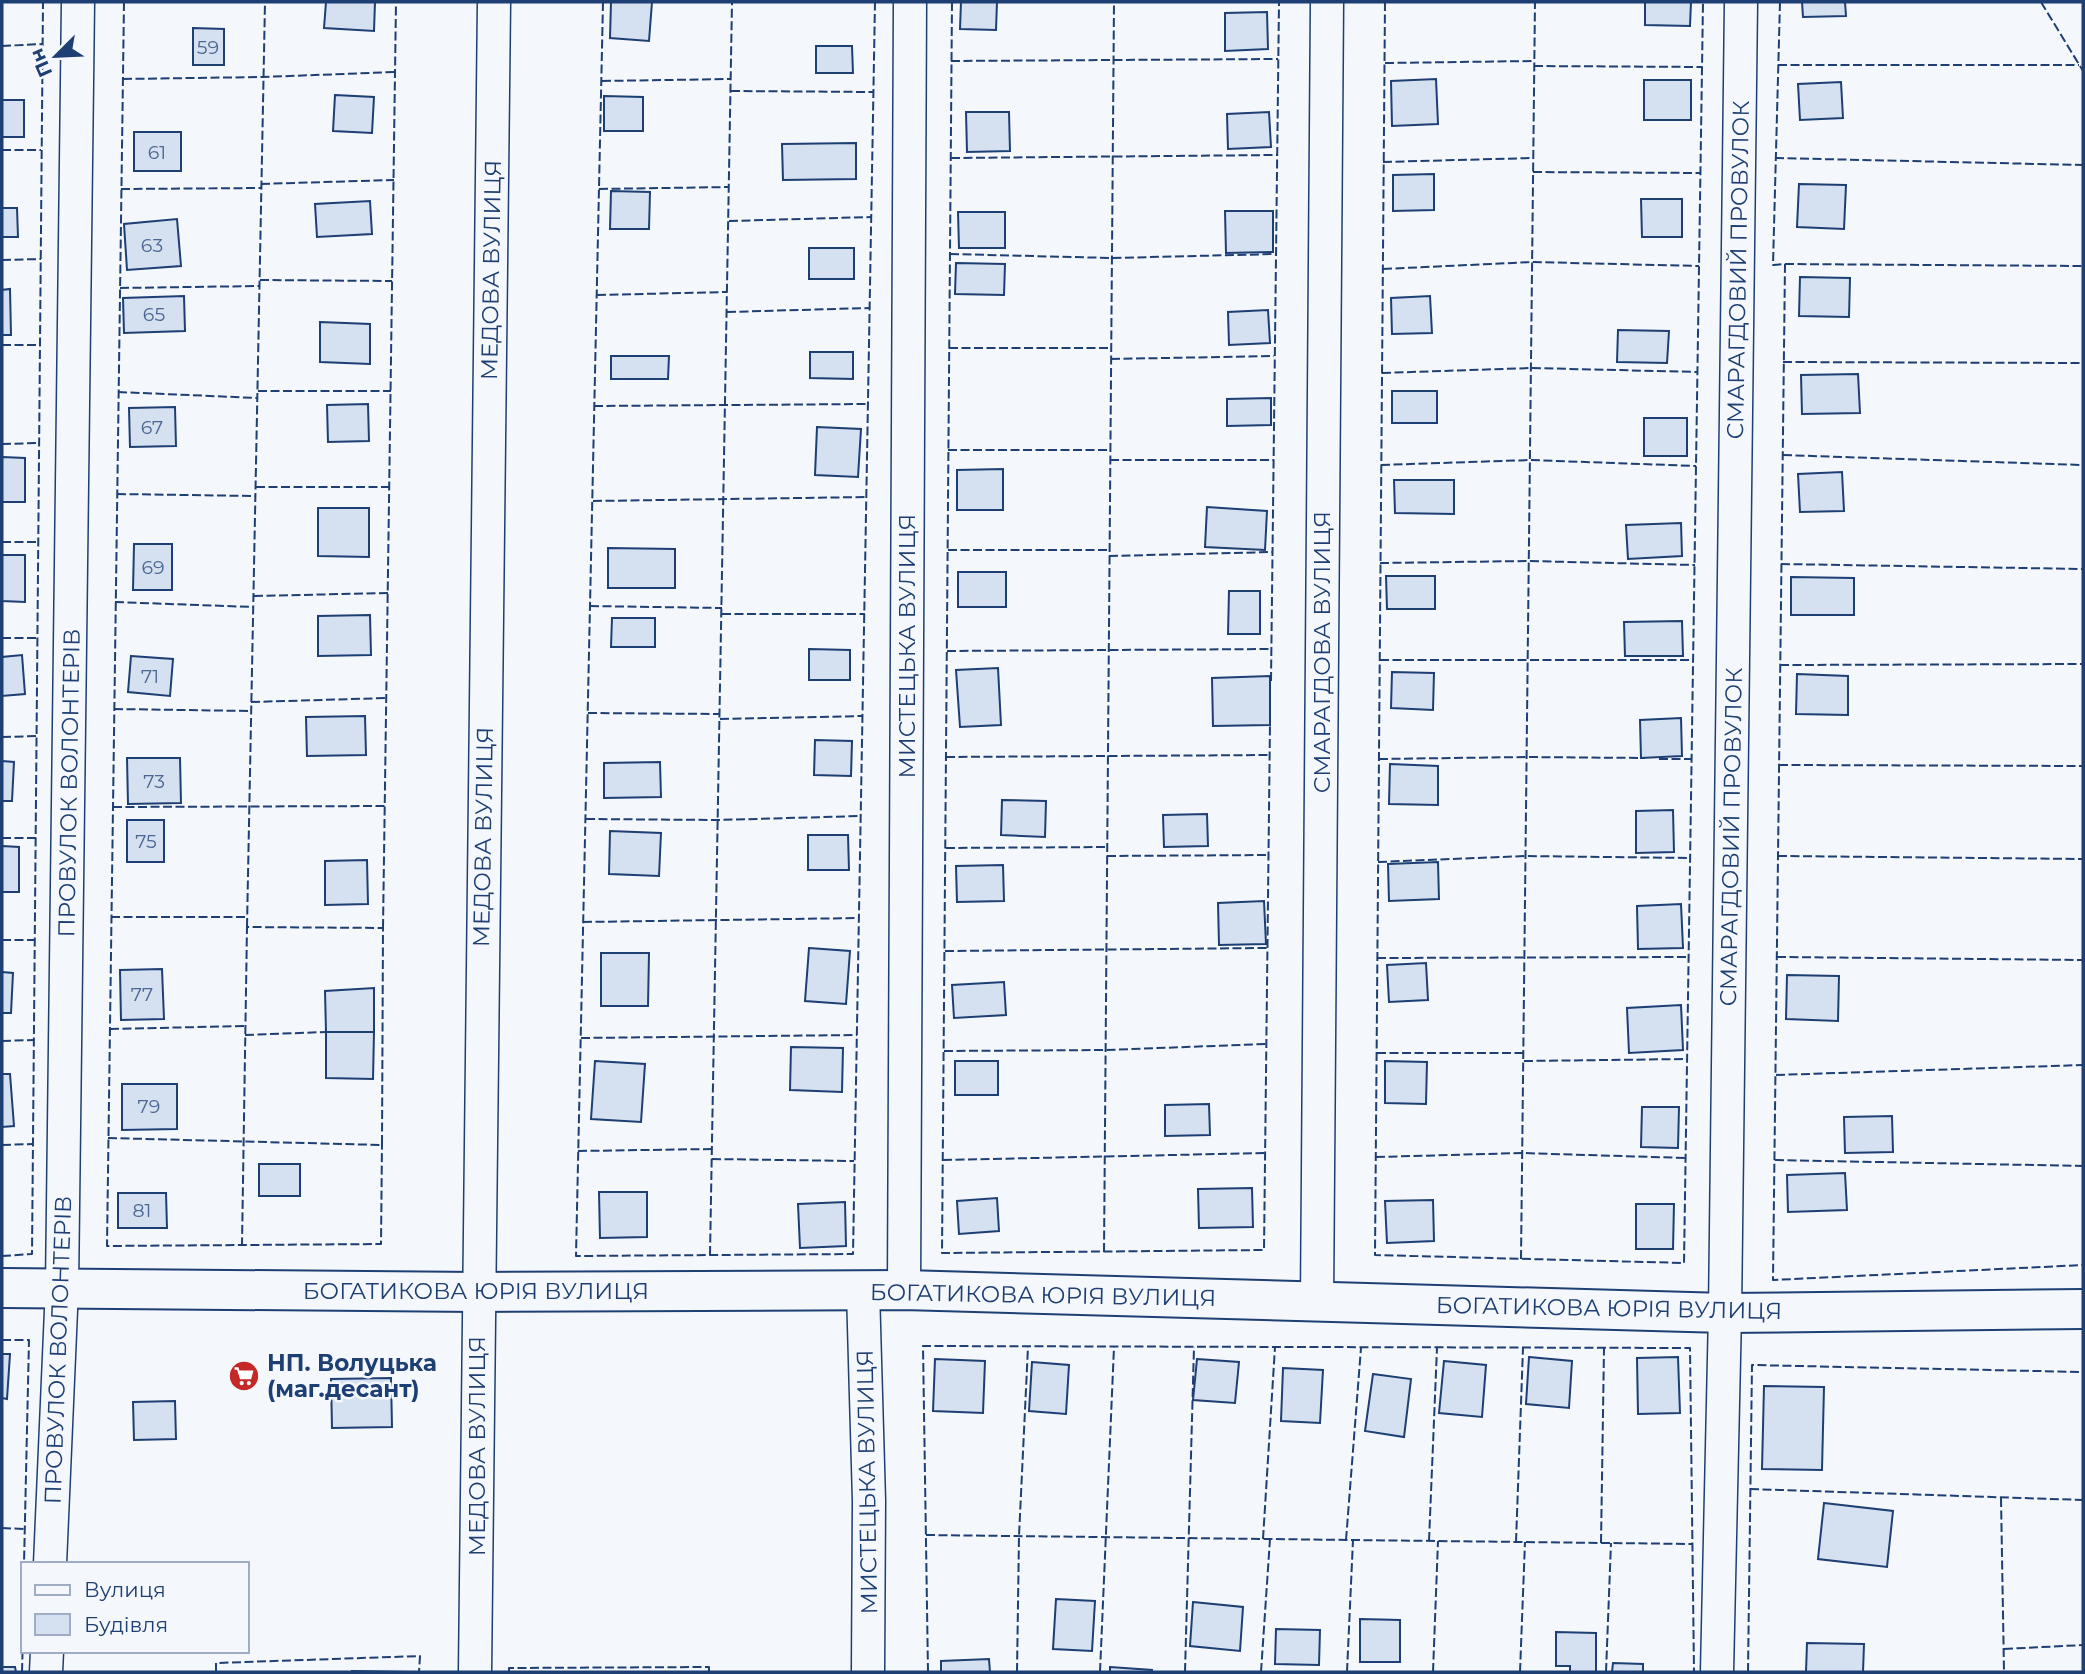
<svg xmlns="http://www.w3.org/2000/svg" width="2085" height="1674" font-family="Montserrat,sans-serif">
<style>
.building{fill:#d5e0f0;stroke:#1d3f73;stroke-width:2}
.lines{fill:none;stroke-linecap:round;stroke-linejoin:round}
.minor-casing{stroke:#1d3f73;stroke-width:35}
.tertiary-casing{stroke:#1d3f73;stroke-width:42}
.minor{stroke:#f4f7fb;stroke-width:32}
.tertiary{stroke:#f4f7fb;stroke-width:38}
.fence{stroke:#1d3f73;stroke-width:2;stroke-dasharray:9 3.5;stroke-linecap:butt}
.labels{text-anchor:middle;stroke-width:5;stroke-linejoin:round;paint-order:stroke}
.number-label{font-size:19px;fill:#4b6792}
.street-label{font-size:23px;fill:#1d3f73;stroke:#f4f7fb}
.poi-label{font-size:23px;font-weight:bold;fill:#1d3f73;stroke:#f4f7fb;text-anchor:start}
</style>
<rect width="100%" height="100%" fill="#f4f7fb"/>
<g class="building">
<polygon points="326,2 375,2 374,31 324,28"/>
<polygon points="611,2 652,2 649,41 610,38"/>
<polygon points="961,2 997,2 996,30 960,29"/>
<polygon points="1645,2 1691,2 1690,26 1645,25"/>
<polygon points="1802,2 1845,2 1846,16 1803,17"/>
<polygon points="1267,12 1268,49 1225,51 1225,13"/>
<polygon points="193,28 224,29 224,65 193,65"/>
<polygon points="816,46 852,46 853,73 816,73"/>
<polygon points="1436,79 1438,124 1392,126 1391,81"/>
<rect x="1644" y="80" width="47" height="40"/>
<polygon points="1841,82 1843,118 1800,120 1798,84"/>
<polygon points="335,95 374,97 372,133 333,131"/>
<polygon points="604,96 643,97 643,131 604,131"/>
<rect x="2" y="100" width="22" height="37"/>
<polygon points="966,112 1009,112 1010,151 967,152"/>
<polygon points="1269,112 1271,147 1228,149 1227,114"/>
<rect x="134" y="132" width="47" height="39"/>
<polygon points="856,143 856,179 783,180 782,144"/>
<polygon points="1434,174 1434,210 1393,211 1393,175"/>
<polygon points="1799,184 1846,185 1844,229 1797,227"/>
<polygon points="611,191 650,192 649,229 610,229"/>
<polygon points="1641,199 1682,199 1682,237 1642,237"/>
<polygon points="370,201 372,234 317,237 315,204"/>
<polygon points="2,208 17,208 18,237 2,237"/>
<polygon points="1225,211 1273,211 1273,252 1226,253"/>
<polygon points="958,212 1005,212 1005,248 959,248"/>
<polygon points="177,219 181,266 127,270 124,224"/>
<rect x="809" y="248" width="45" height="31"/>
<polygon points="956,263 1005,264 1004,295 955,294"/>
<polygon points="1800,277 1850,278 1849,317 1799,316"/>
<polygon points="10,289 11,335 2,335 2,290"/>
<polygon points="184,296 185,331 124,333 123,298"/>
<polygon points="1430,296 1432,333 1392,334 1391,298"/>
<polygon points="1268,310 1270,343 1229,345 1228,312"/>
<polygon points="320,322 370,324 370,364 320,362"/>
<polygon points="1618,330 1669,331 1667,363 1617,362"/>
<polygon points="810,352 853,352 853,379 810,378"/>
<polygon points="611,356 669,356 668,379 611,379"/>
<polygon points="1858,374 1860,413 1802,414 1801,375"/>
<rect x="1392" y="391" width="45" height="32"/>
<polygon points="1271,398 1271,425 1227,426 1227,399"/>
<polygon points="368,404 369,441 328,442 327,405"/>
<polygon points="175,407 176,446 130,447 129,408"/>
<rect x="1644" y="418" width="43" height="38"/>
<polygon points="817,427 861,429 858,477 815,475"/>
<polygon points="2,457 25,458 25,502 2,502"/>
<polygon points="1003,469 1003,510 957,510 957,470"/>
<polygon points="1842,472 1844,511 1800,512 1798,474"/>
<polygon points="1394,480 1454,480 1454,514 1395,513"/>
<polygon points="1207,507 1267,511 1265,550 1205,547"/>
<polygon points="318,508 369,508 369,557 318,556"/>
<polygon points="1681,523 1682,556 1628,559 1626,525"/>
<polygon points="134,544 172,544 172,590 133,590"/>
<polygon points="608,548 675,549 675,588 608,588"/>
<polygon points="2,555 25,555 25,602 2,601"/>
<rect x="958" y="572" width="48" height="35"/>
<polygon points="1386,576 1435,576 1435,609 1387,609"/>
<polygon points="1791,577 1854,578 1854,615 1791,615"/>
<polygon points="1229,591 1260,591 1260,634 1228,634"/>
<polygon points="370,615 371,655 318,656 318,616"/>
<polygon points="612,618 655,618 655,647 611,647"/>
<polygon points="1682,621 1683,656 1625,656 1624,622"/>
<polygon points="809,649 850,650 850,680 809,680"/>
<polygon points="22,655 25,694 2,696 2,657"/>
<polygon points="131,656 173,659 170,696 128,692"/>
<polygon points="998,668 1001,725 960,727 956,670"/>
<polygon points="1392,672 1434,673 1433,710 1391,708"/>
<polygon points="1797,674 1848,676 1848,715 1796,714"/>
<polygon points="1270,676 1270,725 1213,726 1212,678"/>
<polygon points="365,716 366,755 307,756 306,717"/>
<polygon points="1681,718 1682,756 1641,758 1640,720"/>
<polygon points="815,740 852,741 851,776 814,775"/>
<polygon points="127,758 180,758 181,803 128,804"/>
<polygon points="2,761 14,762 12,801 2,801"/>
<polygon points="660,762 661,797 604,798 604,763"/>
<polygon points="1390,764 1438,766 1438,805 1389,804"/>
<polygon points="1002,800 1046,801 1045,837 1001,835"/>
<polygon points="1673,810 1674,852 1636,853 1636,811"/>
<polygon points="1207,814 1208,846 1164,847 1163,815"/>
<rect x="127" y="820" width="37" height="42"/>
<polygon points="610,831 661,833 659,876 609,874"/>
<polygon points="808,835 848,835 849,870 808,870"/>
<polygon points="2,846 19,847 19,892 2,892"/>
<polygon points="367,860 368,904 325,905 325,861"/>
<polygon points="1438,862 1439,899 1389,901 1388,864"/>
<polygon points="1003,865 1004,901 957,902 956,866"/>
<polygon points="1264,901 1266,944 1219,945 1218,903"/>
<polygon points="1681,904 1683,948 1638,949 1637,906"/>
<polygon points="809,948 850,951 846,1004 805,1001"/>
<polygon points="601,953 649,953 648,1006 601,1006"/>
<polygon points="1426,963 1428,1000 1389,1002 1387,965"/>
<polygon points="162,969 164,1019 121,1020 120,970"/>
<polygon points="2,972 13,973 11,1013 2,1013"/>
<polygon points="1787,975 1839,976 1838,1021 1786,1019"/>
<polygon points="1004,982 1006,1015 954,1018 952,985"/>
<polygon points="374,988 374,1032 326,1032 325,991"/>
<polygon points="1681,1005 1683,1050 1629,1053 1627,1008"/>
<polygon points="326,1032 374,1032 373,1079 326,1078"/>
<polygon points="791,1047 843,1048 842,1092 790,1090"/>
<polygon points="595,1061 645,1064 641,1122 591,1119"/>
<rect x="955" y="1061" width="43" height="34"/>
<polygon points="1385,1061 1427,1062 1426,1104 1385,1103"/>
<polygon points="2,1074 10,1074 14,1126 2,1127"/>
<polygon points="122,1084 177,1084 177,1129 122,1130"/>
<polygon points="1209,1104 1210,1135 1165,1136 1165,1105"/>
<polygon points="1642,1107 1679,1107 1678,1148 1641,1147"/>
<polygon points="1892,1116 1893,1152 1845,1153 1844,1117"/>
<rect x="259" y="1164" width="41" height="32"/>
<polygon points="1845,1173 1847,1210 1788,1212 1787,1175"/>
<polygon points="1252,1188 1253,1227 1199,1228 1198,1189"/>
<polygon points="599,1192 647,1192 647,1237 600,1238"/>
<polygon points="118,1193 166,1193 167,1228 118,1228"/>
<polygon points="997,1198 999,1231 959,1234 957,1201"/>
<polygon points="1433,1200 1434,1241 1387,1243 1385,1201"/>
<polygon points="845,1202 846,1246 800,1248 798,1204"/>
<polygon points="1636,1204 1674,1204 1673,1249 1636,1249"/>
<polygon points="2,1354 10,1354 7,1399 2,1398"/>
<polygon points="1529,1357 1572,1361 1569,1408 1526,1404"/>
<polygon points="1678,1357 1680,1413 1638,1414 1637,1358"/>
<polygon points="935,1359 985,1361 983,1413 933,1411"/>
<polygon points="1197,1359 1239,1362 1235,1403 1193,1400"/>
<polygon points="1444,1361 1486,1365 1482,1417 1439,1413"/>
<polygon points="1032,1362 1069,1365 1066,1414 1029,1411"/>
<polygon points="1283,1368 1323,1370 1320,1423 1281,1421"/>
<polygon points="1373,1374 1411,1379 1404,1437 1365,1431"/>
<polygon points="391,1378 392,1427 332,1428 331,1379"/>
<polygon points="1764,1386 1824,1387 1822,1470 1762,1469"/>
<polygon points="175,1401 176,1439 134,1440 133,1402"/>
<polygon points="1824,1503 1893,1511 1887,1567 1818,1559"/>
<polygon points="1056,1599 1095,1601 1092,1651 1053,1649"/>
<polygon points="1193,1602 1243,1607 1240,1651 1190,1646"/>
<polygon points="1360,1619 1400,1620 1400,1662 1360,1662"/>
<polygon points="1276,1629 1320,1630 1319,1665 1275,1664"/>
<polygon points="1556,1632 1596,1633 1596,1672 1570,1672 1570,1666 1556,1666"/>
<polygon points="1807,1643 1864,1644 1863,1672 1806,1672"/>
<polygon points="989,1659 990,1672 941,1672 941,1661"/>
<polygon points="1613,1663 1643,1664 1643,1672 1612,1672"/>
<polygon points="2,1667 15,1667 16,1672 2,1672"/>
<polygon points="1110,1667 1152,1670 1152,1672 1110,1672"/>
<polygon points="352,1671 411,1672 352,1672"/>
</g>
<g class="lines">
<g class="minor-casing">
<g id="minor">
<polyline points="904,1290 910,2"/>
<polyline points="863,1291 869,1501 868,1672"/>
<polyline points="1317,1302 1327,2"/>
<polyline points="50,1564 62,1287 78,2"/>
<polyline points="46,1672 47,1651"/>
<polyline points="475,1672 494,2"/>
<polyline points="1717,1672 1725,1313 1741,2"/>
</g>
</g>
<g class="tertiary-casing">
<polyline id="tertiary" points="2,1288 478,1292 904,1290 1725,1313 2083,1309"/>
</g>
<use href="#minor" class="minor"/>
<use href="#tertiary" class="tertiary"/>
<g class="fence">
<polyline points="124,2 107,1246 381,1244 382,1144"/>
<polyline points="603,2 576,1256 853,1254 875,2"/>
<polyline points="952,2 942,1253 1264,1250 1270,723"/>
<polyline points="1385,2 1375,1255 1684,1263 1703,2"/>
<polyline points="1780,2 1773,265 1785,264 1773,1280 2083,1265"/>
<polyline points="2041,2 2083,71"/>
<polyline points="2,46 42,44"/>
<polyline points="951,61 1278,59"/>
<polyline points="1385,63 1534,61"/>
<polyline points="1778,65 2079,65"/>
<polyline points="1534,66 1702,67"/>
<polyline points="123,79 263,77 395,72"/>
<polyline points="602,81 731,79"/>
<polyline points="731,91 873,92"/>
<polyline points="2,150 41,150"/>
<polyline points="951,158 1277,155"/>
<polyline points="1775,158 2083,165"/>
<polyline points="1383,162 1533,158"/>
<polyline points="1533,172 1701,173"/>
<polyline points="261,184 394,180"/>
<polyline points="121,189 261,188"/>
<polyline points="599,189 729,187"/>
<polyline points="729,221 871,217"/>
<polyline points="950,254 1112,258 1276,254"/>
<polyline points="2,260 41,259"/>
<polyline points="1785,264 2083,266"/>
<polyline points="1383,269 1532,262 1699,266"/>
<polyline points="260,280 392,281"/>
<polyline points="120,288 259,286"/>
<polyline points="597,295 727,292"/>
<polyline points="727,312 870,308"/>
<polyline points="2,345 40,345"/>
<polyline points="949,348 1111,348"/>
<polyline points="1111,359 1274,356"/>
<polyline points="1783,362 2083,363"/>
<polyline points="1382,373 1531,368 1698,372"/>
<polyline points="258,391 391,391"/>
<polyline points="118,392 257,398"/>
<polyline points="594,406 868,404"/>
<polyline points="2,444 39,443"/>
<polyline points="948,450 1111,450"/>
<polyline points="1783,455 2083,465"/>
<polyline points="1110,460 1274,460"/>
<polyline points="1381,465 1530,460 1696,466"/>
<polyline points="256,487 390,487"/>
<polyline points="117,494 255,496"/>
<polyline points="593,501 867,497"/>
<polyline points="2,542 38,542"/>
<polyline points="948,550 1110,550"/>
<polyline points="1109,556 1272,552"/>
<polyline points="1380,563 1529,561 1695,565"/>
<polyline points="1781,564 2083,569"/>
<polyline points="254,596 388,593"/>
<polyline points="115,602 253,607"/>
<polyline points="590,606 722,608"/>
<polyline points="722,614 865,614"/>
<polyline points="2,638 37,638"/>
<polyline points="947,651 1271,649"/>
<polyline points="1380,660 1694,660"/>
<polyline points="1780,665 2083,664"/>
<polyline points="1271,681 1279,2"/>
<polyline points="251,702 387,698"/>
<polyline points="114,709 252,711"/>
<polyline points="588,713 720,714"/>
<polyline points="720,719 863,716"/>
<polyline points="2,737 37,736"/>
<polyline points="946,757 1270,755"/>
<polyline points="1379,759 1526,757 1645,758"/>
<polyline points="1659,759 1692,759"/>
<polyline points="1779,765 2083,766"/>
<polyline points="113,807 385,806"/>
<polyline points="586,819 718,820 861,816"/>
<polyline points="2,838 36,838"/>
<polyline points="946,848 1107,847"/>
<polyline points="1107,856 1268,855"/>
<polyline points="1778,856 2083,859"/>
<polyline points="1378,862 1525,856 1690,858"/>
<polyline points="111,917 247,917"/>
<polyline points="583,922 859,918"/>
<polyline points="247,927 265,2"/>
<polyline points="383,928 396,2"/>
<polyline points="2,940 35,940"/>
<polyline points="945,951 1267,948"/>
<polyline points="1777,957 2083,960"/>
<polyline points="1377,958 1689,957"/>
<polyline points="110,1029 246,1026"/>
<polyline points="245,1035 326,1032"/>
<polyline points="581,1038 857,1035"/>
<polyline points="2,1041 34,1040"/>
<polyline points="944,1051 1106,1050 1266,1044"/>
<polyline points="1377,1053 1524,1053"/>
<polyline points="1524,1061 1688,1059"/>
<polyline points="1776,1075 2083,1065"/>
<polyline points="108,1138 382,1145 383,928 247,927 242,1245"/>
<polyline points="2,1145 33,1144"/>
<polyline points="578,1151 712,1149"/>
<polyline points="1376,1157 1522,1153 1686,1158"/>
<polyline points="712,1159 854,1161"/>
<polyline points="943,1160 1265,1153"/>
<polyline points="1775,1160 2083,1166"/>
<polyline points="1104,1252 1114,2"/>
<polyline points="710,1255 732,2"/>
<polyline points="2,1256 32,1254 43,2"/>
<polyline points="1521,1259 1535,2"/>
<polyline points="2,1340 29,1340 24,1564"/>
<polyline points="1750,1489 2083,1500"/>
<polyline points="2001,1498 2004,1672"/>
<polyline points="2,1528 25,1529"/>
<polyline points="926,1535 1692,1544"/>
<polyline points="1263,1539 1275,1347"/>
<polyline points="1346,1540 1361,1348"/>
<polyline points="1429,1541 1437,1348"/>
<polyline points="1516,1542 1523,1348"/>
<polyline points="1601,1543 1604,1348"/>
<polyline points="2004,1649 2083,1645"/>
<polyline points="22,1672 23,1634"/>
<polyline points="216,1672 216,1663 420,1656 419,1672"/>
<polyline points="509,1672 509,1668 709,1667 709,1672"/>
<polyline points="928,1672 923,1346 1690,1348 1694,1672"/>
<polyline points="1017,1672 1019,1536 1028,1347"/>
<polyline points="1100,1672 1114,1347"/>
<polyline points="1185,1672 1194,1347"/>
<polyline points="1261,1672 1270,1539"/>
<polyline points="1347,1672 1353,1540"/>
<polyline points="1433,1672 1438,1541"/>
<polyline points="1520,1672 1525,1542"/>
<polyline points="1606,1672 1611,1543"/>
<polyline points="1748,1672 1752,1365 2083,1372"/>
</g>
</g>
<defs>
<g id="supermarket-disc" transform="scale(1.575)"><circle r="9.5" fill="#c62828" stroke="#f4f7fb"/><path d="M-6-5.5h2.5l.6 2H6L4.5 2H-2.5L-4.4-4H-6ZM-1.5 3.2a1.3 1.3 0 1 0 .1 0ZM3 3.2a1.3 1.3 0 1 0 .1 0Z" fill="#fff"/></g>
</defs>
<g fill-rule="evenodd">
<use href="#supermarket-disc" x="244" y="1376"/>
</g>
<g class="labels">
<g class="number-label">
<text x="208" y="54">59</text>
<text x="157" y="159">61</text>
<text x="152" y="252">63</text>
<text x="154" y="321">65</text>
<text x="152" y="434">67</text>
<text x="153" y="574">69</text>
<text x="150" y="683">71</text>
<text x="154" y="788">73</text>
<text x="146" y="848">75</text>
<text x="142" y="1001">77</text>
<text x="149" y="1113">79</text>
<text x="142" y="1217">81</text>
</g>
<g class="street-label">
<text transform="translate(491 270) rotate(-89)" y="8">МЕДОВА ВУЛИЦЯ</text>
<text transform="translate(1738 270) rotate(-89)" y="8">СМАРАГДОВИЙ ПРОВУЛОК</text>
<text transform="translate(907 646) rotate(-90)" y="8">МИСТЕЦЬКА ВУЛИЦЯ</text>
<text transform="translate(1322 652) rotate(-90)" y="8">СМАРАГДОВА ВУЛИЦЯ</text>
<text transform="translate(69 783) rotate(-89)" y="8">ПРОВУЛОК ВОЛОНТЕРІВ</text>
<text transform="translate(483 837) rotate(-89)" y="8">МЕДОВА ВУЛИЦЯ</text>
<text transform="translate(1731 837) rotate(-89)" y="8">СМАРАГДОВИЙ ПРОВУЛОК</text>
<text x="476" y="1299">БОГАТИКОВА ЮРІЯ ВУЛИЦЯ</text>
<text transform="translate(1043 1295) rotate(1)" y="8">БОГАТИКОВА ЮРІЯ ВУЛИЦЯ</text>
<text transform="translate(1609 1308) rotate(1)" y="8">БОГАТИКОВА ЮРІЯ ВУЛИЦЯ</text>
<text transform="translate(58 1350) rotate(-88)" y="8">ПРОВУЛОК ВОЛОНТЕРІВ</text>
<text transform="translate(477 1446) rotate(-90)" y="8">МЕДОВА ВУЛИЦЯ</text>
<text transform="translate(867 1482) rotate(-91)" y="8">МИСТЕЦЬКА ВУЛИЦЯ</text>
</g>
<g class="poi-label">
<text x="267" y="1371">НП. Волуцька<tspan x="267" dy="26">(маг.десант)</tspan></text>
</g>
</g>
<rect width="2085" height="1674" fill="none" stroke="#1d3f73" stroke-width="7"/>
<rect x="21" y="1562" width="228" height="91" fill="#f4f7fb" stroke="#9eadc5" stroke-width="2"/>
<rect x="35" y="1585" width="35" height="10" fill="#f4f7fb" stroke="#9eadc5" stroke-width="2"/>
<text x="84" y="1597" font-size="21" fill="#1d3f73">Вулиця</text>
<rect x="35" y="1614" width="35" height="21" fill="#d5e0f0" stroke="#9eadc5" stroke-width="2"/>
<text x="84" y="1632" font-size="21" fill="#1d3f73">Будівля</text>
<g transform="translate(56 56) rotate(246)" stroke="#f4f7fb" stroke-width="5" paint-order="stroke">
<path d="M0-5L12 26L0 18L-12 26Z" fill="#1d3f73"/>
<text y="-10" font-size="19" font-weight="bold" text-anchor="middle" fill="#1d3f73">Пн</text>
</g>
</svg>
